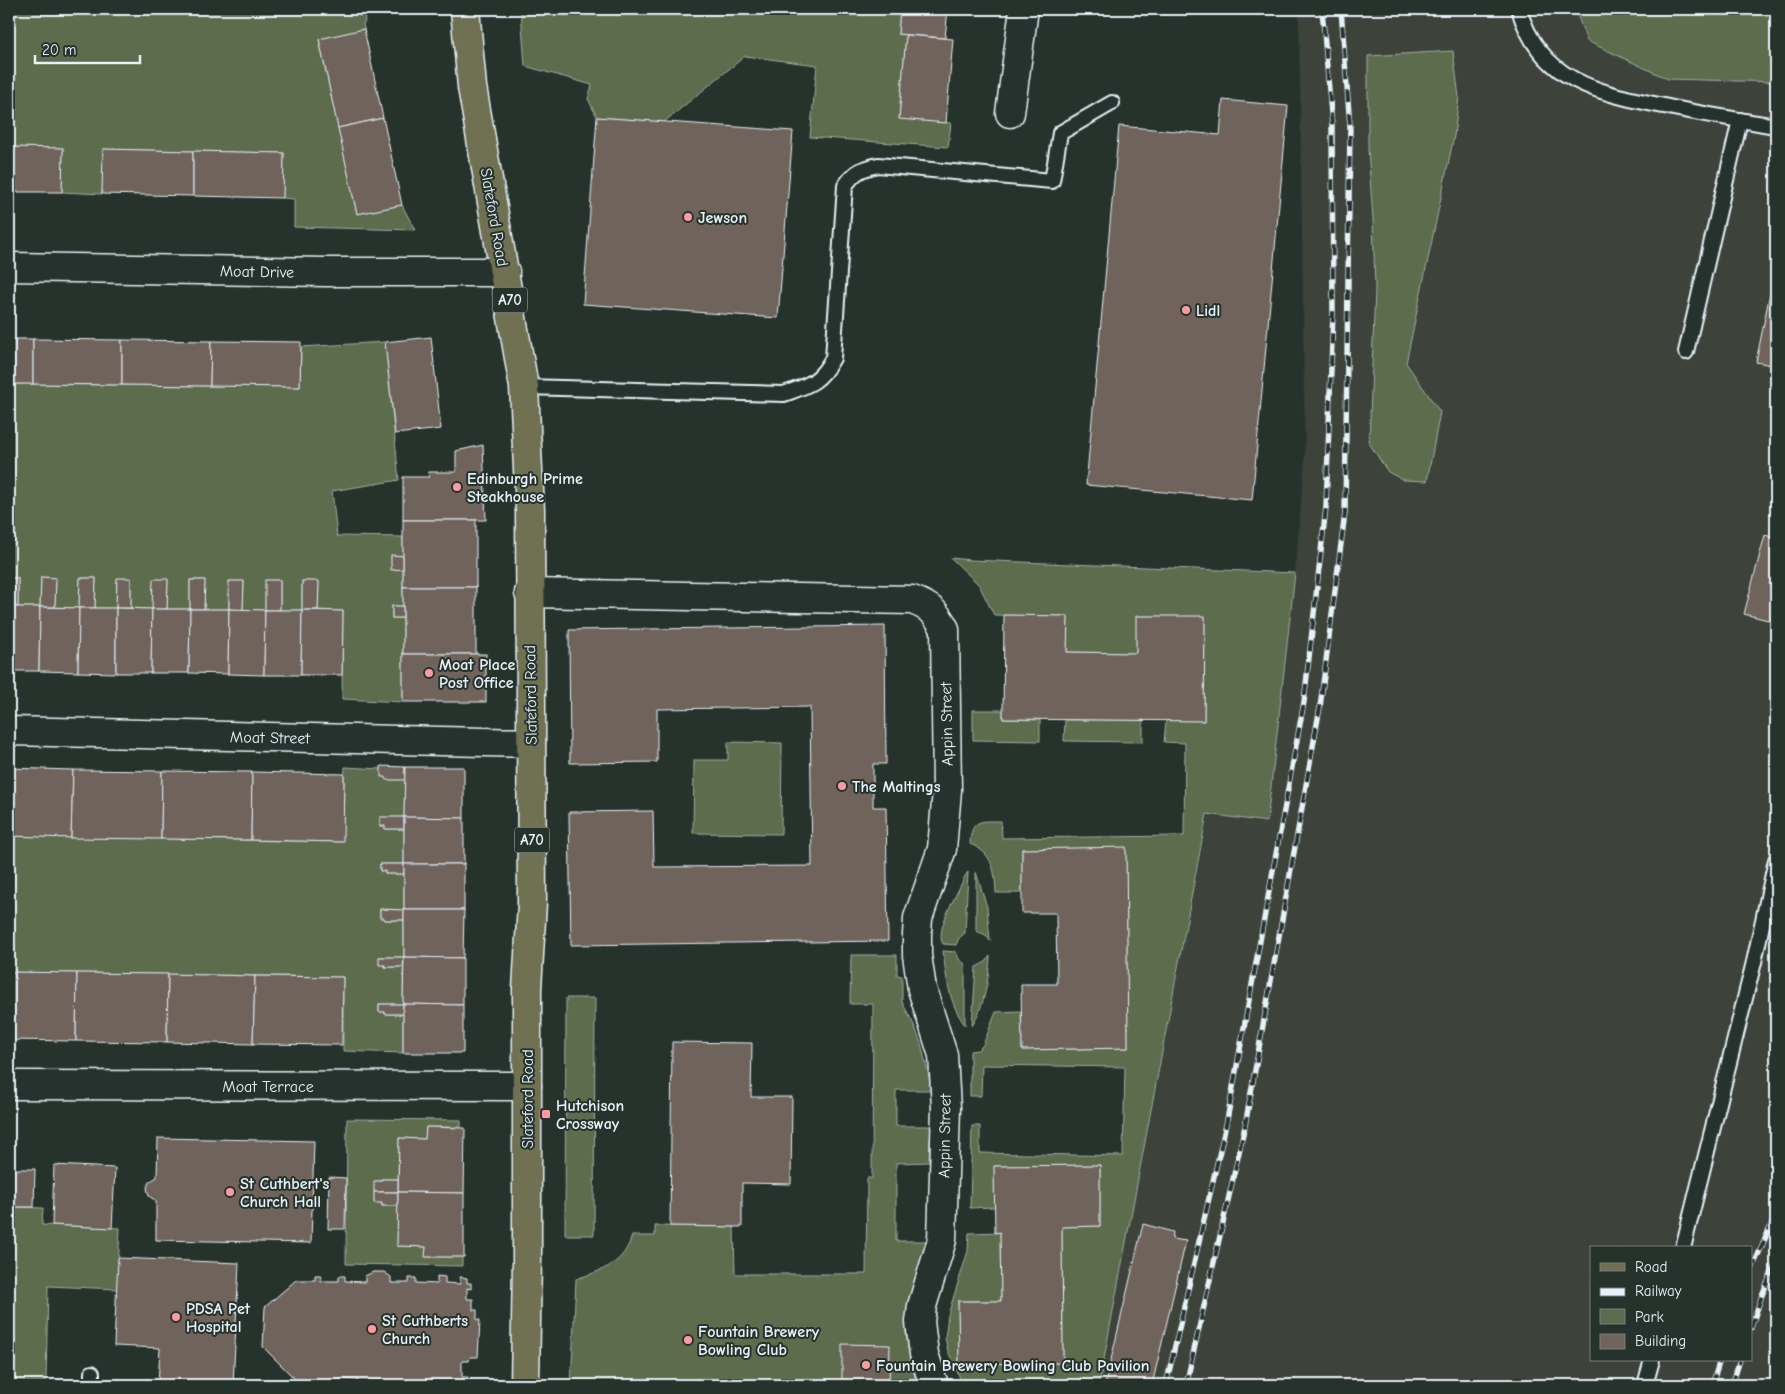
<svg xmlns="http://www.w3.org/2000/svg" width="1785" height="1394" font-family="'Comic Neue',sans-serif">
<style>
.built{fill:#3c423b;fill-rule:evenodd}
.green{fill:#5b6c4e;stroke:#a2aea3}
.building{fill:#70645c;stroke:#e8f1f8}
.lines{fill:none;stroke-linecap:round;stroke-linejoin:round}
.lane-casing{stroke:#e8f1f8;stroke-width:18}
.street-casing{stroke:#e8f1f8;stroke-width:31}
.primary-casing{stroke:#e8f1f8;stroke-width:31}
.lane{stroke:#26332d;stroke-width:14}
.street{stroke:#26332d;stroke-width:28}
.primary{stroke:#706f52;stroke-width:28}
.rail-casing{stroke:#e8f1f8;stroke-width:5.5}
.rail{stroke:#26332d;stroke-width:4;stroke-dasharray:11;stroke-linecap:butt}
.poi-dot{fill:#ff9aa2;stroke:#26332d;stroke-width:2}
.labels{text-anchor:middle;stroke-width:4;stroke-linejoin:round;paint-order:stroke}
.shield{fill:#26332d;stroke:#aeb8bb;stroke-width:1}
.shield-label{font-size:15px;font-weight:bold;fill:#e8f1f8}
.street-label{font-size:16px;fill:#e8f1f8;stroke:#26332d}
.poi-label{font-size:16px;font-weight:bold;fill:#e8f1f8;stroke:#26332d;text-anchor:start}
</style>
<rect width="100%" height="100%" fill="#26332d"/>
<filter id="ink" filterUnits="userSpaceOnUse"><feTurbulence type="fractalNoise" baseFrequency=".02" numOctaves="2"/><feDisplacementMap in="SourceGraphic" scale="10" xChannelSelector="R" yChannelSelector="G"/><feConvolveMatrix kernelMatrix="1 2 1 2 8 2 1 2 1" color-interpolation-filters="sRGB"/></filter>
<g filter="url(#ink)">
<path class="built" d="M1299 9H1776V1385H1099L1208 813 1267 821 1295 573 1305 460ZM1591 1248H1751V1360H1591Z"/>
<g class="green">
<polygon points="9,9 320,9 364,13 365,22 363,23 364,29 319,40 357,214 402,205 415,230 294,227 294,199 283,198 284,153 104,149 102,194 62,192 63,148 9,147"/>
<polygon points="571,9 841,9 845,10 846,9 900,9 898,34 906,35 899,118 951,123 948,147 810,137 817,65 745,56 664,122 597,117 588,99 592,85 525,66 521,12"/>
<polygon points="1575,9 1763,9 1776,15 1776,82 1668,79 1587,41"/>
<polygon points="1453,51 1459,97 1454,136 1406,363 1440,412 1427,481 1403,480 1388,472 1369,443 1375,289 1373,219 1368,149 1368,56"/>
<polygon points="385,342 399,480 332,491 337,536 403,537 403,556 391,556 392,570 403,569 403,606 392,606 392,618 403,618 403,702 342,699 343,611 318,610 319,582 302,581 302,610 280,610 280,580 266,581 265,610 243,610 244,582 229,581 229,609 204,609 205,580 190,580 190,609 167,609 168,580 152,609 131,608 131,579 117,579 116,608 95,608 96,578 80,578 79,608 55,607 56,578 41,577 40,607 18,607 18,578 9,578 9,384 300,387 301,347"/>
<path d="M951 558 970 560 1295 573 1267 822 1207 814 1099 1385H963L948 1351 945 1338 948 1315 968 1251 969 1233 1000 1232 1001 1301H958L959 1364 1063 1363 1062 1227 1100 1226V1165L995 1166V1207L970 1208 972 1126H980V1153L1123 1156 1125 1067 982 1065 981 1096H970V1051L978 1050 983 1045 996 1012 1021 1011 1022 1050 1128 1048 1126 848 1022 849V893H996C995 871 993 853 970 844 971 819 980 821 1001 821L1002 838 1184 836 1185 743 1164 742 1166 720H1204L1205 617 1137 616 1136 653 1067 652 1068 616 994 615 979 585Z"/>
<polygon points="973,710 1003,710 1003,719 1040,720 1040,741 973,740"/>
<polygon points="1065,720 1143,720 1143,742 1064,741"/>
<polygon points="728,742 782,743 781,834 693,833 694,760 728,760"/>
<polygon points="345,767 381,769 386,777 405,780 404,817 380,818 380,826 385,826 386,829 404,829 404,864 380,864 380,871 385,871 385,874 404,874 404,910 380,909 380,917 384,918 385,920 404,920 404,957 379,957 385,967 403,967 403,1004 379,1004 379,1012 385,1012 385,1014 403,1014 403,1053 343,1051 343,977 9,972 9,836 342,842"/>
<path d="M968 872 965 933 959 938 956 945 943 944C934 930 959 891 965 876Z"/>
<polygon points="976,872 987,907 990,941 986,935 976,931"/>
<path d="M943 951 956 952 959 959 965 964V1025C949 1004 946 976 943 951Z"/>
<path d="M851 955H897V975L902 976V1002L914 1025 921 1043 932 1090H896V1126H931L929 1162 896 1163V1241H926L921 1267 909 1303 906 1332 908 1348 917 1385H571L576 1279C603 1270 623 1265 632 1236H655V1226L734 1227 735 1274H866L867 1178H872L873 1004H850Z"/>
<path d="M990 956C989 979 984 1007 972 1026L976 967 986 962Z"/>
<polygon points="566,998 595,998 594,1235 565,1235"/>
<polygon points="347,1119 461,1120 461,1127 426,1127 425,1139 399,1138 398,1179 382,1179 381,1181 375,1181 374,1202 382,1203 382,1206 398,1206 397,1246 426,1247 426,1257 462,1257 462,1266 346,1264"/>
<polygon points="9,1207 43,1208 42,1225 120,1228 117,1289 48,1286 46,1382 9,1383"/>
</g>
<g class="building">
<polygon points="320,9 365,9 364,13"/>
<polygon points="521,9 571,9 521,12"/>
<polygon points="900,9 948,9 945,38 898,34"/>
<polygon points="364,29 383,118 338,128 319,39"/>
<polygon points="906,35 953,39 946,123 899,119"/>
<polygon points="1223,100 1288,106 1252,500 1086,485 1119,126 1220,135"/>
<polygon points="597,117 793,131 778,318 583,304"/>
<polygon points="383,118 402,205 357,214 338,128"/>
<polygon points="9,147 63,148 62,192 9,192"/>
<polygon points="103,149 193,151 193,196 102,194"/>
<polygon points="193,151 284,153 283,198 193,196"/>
<polygon points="1776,263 1776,366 1756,362"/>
<polygon points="431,337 441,429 395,434 385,342"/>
<rect x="9" y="339" width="24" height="45"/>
<polygon points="33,339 122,340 122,385 33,384"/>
<polygon points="122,340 211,341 210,386 122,385"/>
<polygon points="211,341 301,342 300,387 210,386"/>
<polygon points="483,445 486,520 403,520 403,477 429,477 428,472 456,472 456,451"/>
<rect x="403" y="520" width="73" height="67"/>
<polygon points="1765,535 1776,538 1776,622 1744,614"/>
<polygon points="391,555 403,556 403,569 391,570"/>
<polygon points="41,577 56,578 55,607 40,607"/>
<rect x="9" y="578" width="9" height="29"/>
<polygon points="80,578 96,578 95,608 79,608"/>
<polygon points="117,578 131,578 131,608 116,608"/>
<polygon points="153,579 168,579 167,609 152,609"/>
<polygon points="190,580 205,580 204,609 190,609"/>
<rect x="265" y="580" width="15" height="30"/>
<polygon points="229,581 244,581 243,610 229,609"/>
<polygon points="302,581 319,581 318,610 302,610"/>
<rect x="403" y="587" width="73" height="67"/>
<rect x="392" y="606" width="11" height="12"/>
<polygon points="9,607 40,607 39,671 9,671"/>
<polygon points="40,607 79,608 78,672 39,671"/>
<polygon points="79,608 116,608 116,673 78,672"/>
<polygon points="116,608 152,609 151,673 116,673"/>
<polygon points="152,609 190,609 189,673 151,673"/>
<polygon points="190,609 229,609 228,674 189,673"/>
<polygon points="229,609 265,610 264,675 228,674"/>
<polygon points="265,610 302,610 301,675 264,675"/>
<polygon points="302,610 343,611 342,675 301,675"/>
<polygon points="1004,615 1068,616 1067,652 1136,653 1136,616 1205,616 1204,721 1003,719"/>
<polygon points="885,626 886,764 873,764 873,807 886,807 888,941 571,945 569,812 653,811 654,867 812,866 810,707 657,709 657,762 570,763 569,630"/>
<rect x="403" y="654" width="83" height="48"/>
<polygon points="381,766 405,767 405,780 386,780 386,777 381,777"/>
<polygon points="405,767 464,767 464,818 404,817"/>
<polygon points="9,768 73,770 71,838 9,836"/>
<polygon points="73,770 162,771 161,839 71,838"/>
<polygon points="162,771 252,772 251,840 161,839"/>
<polygon points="252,772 344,774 343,842 251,840"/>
<polygon points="380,817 404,817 404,829 385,829 385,826 380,826"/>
<polygon points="404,817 464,818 464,864 404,864"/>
<polygon points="1126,847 1128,1048 1022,1050 1021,984 1057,984 1056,913 1022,913 1022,849"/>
<polygon points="380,864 404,864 404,874 385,874 385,871 380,871"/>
<rect x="404" y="864" width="60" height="46"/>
<polygon points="380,909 404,910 404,920 385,920 384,918 380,918"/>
<polygon points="404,910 464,910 463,958 404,957"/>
<polygon points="379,957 404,957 403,967 385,967 385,965 379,965"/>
<polygon points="404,957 463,958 463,1005 403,1004"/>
<polygon points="9,972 77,973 76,1041 9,1040"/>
<polygon points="77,973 168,974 167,1042 76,1041"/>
<polygon points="168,974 255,976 253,1044 167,1042"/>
<polygon points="255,976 343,977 342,1045 253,1044"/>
<polygon points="379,1004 403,1004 403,1014 385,1014 385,1012 379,1012"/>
<polygon points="403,1004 463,1005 463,1053 403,1053"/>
<polygon points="672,1042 752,1043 751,1097 792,1097 791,1184 742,1183 742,1227 670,1226"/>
<polygon points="426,1127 465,1128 464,1193 398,1192 399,1138 425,1139"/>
<polygon points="158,1138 314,1141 311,1243 156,1240 156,1201 149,1196 147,1188 149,1182 157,1177"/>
<polygon points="54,1165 115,1168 112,1228 52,1225"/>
<polygon points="1100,1165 1100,1226 1062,1227 1063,1363 959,1364 958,1301 1001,1301 1000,1232 995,1233 994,1166"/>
<polygon points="17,1169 35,1169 34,1207 10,1207 10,1170"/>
<polygon points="329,1177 346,1178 345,1229 328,1229"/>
<polygon points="381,1179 398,1179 398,1192 374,1192 374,1181 381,1181"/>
<polygon points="374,1192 398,1192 398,1206 382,1206 382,1203 374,1203"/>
<polygon points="398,1192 464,1193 464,1257 425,1257 426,1247 397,1246"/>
<polygon points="1143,1224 1173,1232 1172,1239 1186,1241 1152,1385 1105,1385"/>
<polygon points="118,1258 239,1263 233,1385 158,1385 160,1348 114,1346"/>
<polygon points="373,1272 384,1272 391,1277 391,1283 409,1283 409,1278 416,1278 416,1283 437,1284 437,1276 445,1277 445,1283 460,1284 460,1277 467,1278 467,1283 471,1283 471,1289 467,1288 467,1299 473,1299 473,1310 477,1310 477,1320 480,1320 478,1357 470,1357 469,1361 462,1361 462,1377 468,1377 467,1382 463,1382 462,1385 457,1385 457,1382 451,1382 451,1385 435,1385 435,1381 411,1381 411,1385 404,1385 405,1381 384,1381 384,1385 358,1385 358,1380 340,1379 340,1385 303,1385 304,1380 295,1379 263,1347 265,1307 296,1280 315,1280 315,1275 321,1275 321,1281 339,1281 339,1276 345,1276 345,1281 365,1282 365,1276"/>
<polygon points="842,1344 890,1345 889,1385 842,1385"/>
</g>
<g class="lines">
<g class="lane-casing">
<g id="lane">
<path d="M1519 9C1540 82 1599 93 1664 106 1701 114 1739 120 1776 126"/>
<polyline points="1686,352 1740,120"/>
<path d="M524 387 784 394C809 385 819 383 833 358L845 186C855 171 861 169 878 165L1052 181 1060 133 1112 103"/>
<polyline points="1683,1248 1754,962 1776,860"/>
<polyline points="92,1373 92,1385"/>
<polyline points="1645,1385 1652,1360"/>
</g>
</g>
<g class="street-casing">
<g id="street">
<polyline points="1010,113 1024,9"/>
<polyline points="9,267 325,272 505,272"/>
<path d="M529 593 912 600C931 607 936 612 945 629L947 790 942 849 918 918 917 935V955L922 989 943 1055 946 1108 942 1240 922 1306 920 1322 924 1354 934 1385"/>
<polyline points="9,731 531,743"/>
<polyline points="9,1085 527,1086"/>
</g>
</g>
<g class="primary-casing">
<polyline id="primary" points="465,9 472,87 524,387 530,510 532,903 527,989 527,1259 525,1385"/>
</g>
<use href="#lane" class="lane"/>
<use href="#street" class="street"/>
<use href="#primary" class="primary"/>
<g class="rail-casing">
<g id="rail">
<polyline points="1751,1271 1776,1214"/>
<polyline points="1751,1328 1762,1295 1776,1263"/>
<polyline points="1166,1385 1227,1120 1304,702 1326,507 1333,313 1332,125 1322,9"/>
<polyline points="1186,1385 1245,1126 1320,707 1345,513 1350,126 1341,9"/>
<polyline points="1712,1385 1720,1360"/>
<polyline points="1732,1385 1740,1360"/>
</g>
</g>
<use href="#rail" class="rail"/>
</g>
</g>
<g class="poi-dot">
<circle cx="688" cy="217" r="5"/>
<circle cx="1186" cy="310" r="5"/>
<circle cx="457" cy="487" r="5"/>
<circle cx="429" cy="673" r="5"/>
<circle cx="842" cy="786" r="5"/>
<rect x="541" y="1109" width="10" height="10" rx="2.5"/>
<circle cx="230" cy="1192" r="5"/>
<circle cx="176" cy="1317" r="5"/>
<circle cx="372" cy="1329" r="5"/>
<circle cx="688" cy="1340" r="5"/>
<circle cx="866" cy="1365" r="5"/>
</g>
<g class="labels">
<g class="shield">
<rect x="492.5" y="287.5" width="35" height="25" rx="4"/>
<rect x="514.5" y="827.5" width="35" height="25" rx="4"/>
</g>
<g class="shield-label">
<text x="510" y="305">A70</text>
<text x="532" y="845">A70</text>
</g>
<g class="street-label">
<text transform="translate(495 217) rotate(80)" y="6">Slateford Road</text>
<text transform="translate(257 271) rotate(1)" y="6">Moat Drive</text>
<text transform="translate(530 695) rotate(-91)" y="6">Slateford Road</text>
<text transform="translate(946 724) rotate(-91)" y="6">Appin Street</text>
<text transform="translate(270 737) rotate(1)" y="6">Moat Street</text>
<text x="268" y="1092">Moat Terrace</text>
<text transform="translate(527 1099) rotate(-90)" y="6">Slateford Road</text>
<text transform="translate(944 1136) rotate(-89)" y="6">Appin Street</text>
</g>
<g class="poi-label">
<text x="698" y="223">Jewson</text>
<text x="1196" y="316">Lidl</text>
<text x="467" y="484">Edinburgh Prime<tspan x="467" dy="18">Steakhouse</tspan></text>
<text x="439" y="670">Moat Place<tspan x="439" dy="18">Post Office</tspan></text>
<text x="852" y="792">The Maltings</text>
<text x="556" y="1111">Hutchison<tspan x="556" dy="18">Crossway</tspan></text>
<text x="240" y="1189">St Cuthbert's<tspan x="240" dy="18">Church Hall</tspan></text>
<text x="186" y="1314">PDSA Pet<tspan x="186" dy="18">Hospital</tspan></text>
<text x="382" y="1326">St Cuthberts<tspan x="382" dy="18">Church</tspan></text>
<text x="698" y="1337">Fountain Brewery<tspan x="698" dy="18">Bowling Club</tspan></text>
<text x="876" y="1371">Fountain Brewery Bowling Club Pavilion</text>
</g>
</g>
<rect width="1785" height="1394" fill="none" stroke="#26332d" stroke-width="30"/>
<rect x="15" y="15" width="1755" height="1364" fill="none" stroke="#e8f1f8" stroke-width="2" filter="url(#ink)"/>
<rect x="1590" y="1246" width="162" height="115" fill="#26332d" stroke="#747f7e"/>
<rect x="1600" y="1263" width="25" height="8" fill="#706f52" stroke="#747f7e"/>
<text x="1635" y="1272" font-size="15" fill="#e8f1f8">Road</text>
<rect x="1600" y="1288" width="25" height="8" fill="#e8f1f8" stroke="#747f7e"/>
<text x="1635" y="1296" font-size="15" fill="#e8f1f8">Railway</text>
<rect x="1600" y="1309" width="25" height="15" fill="#5b6c4e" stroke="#747f7e"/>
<text x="1635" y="1322" font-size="15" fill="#e8f1f8">Park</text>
<rect x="1600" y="1334" width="25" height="15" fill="#70645c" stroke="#747f7e"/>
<text x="1635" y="1346" font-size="15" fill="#e8f1f8">Building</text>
<path d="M35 55v8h105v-8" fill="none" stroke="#e8f1f8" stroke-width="2.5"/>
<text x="42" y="55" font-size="15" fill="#e8f1f8" stroke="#26332d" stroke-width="4" paint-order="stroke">20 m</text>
</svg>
